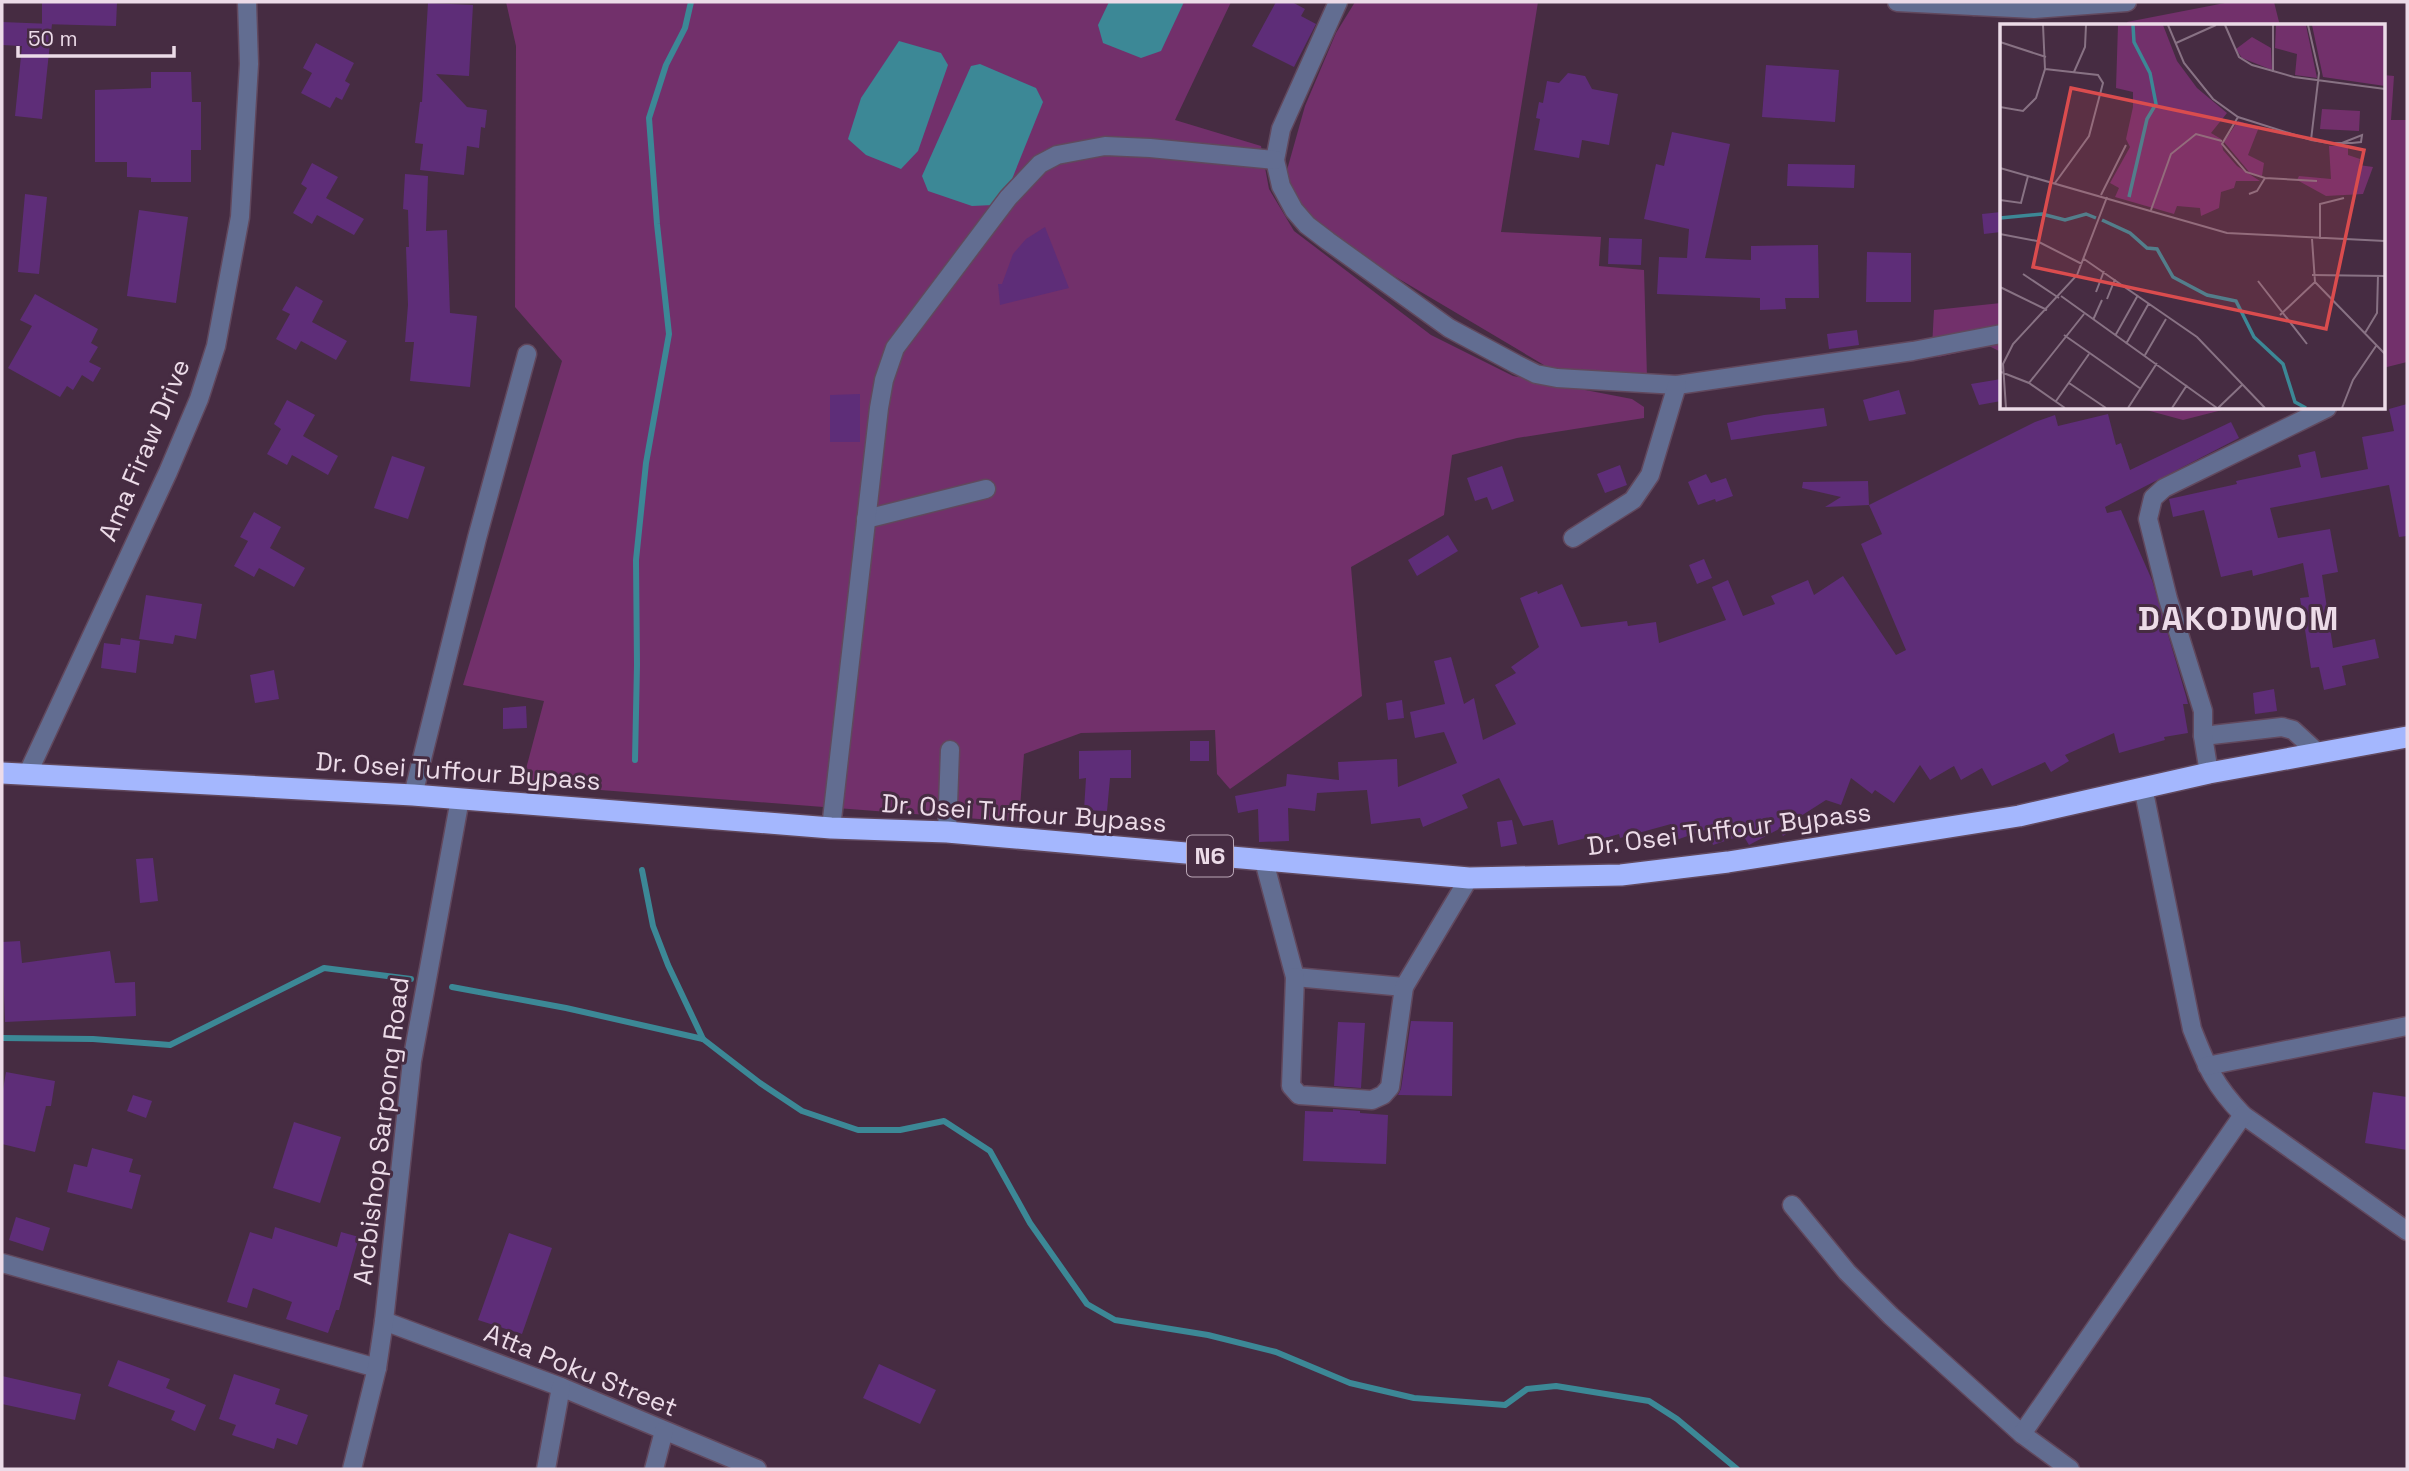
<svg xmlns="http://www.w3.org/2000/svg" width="2409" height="1471" font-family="'Space Grotesk',sans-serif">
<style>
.green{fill:#72306b}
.water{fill:#3c8896}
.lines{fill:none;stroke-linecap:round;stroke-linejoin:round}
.stream{stroke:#3c8896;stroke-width:6}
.building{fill:#5e2d78}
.minor-casing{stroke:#61485d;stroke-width:21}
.highway-casing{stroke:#61485d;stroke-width:24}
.minor{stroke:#626d91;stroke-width:18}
.highway{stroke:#a4b7fe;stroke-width:21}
.labels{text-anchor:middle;stroke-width:6;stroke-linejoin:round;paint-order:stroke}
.shield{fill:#462c42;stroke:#baa6b6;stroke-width:2}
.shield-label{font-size:24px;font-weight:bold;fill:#ecdbe8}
.street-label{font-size:26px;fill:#ecdbe8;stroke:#462c42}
.district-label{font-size:33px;font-weight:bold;letter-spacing:2px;fill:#ecdbe8;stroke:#462c42}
.inset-river{fill:none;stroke:#3c8896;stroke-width:3.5}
.inset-road{fill:none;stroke:#887284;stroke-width:2}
.view{fill:#da4c4e;fill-opacity:0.15;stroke:#da4c4e;stroke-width:3.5}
.inset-edge{fill:none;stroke:#ecdbe8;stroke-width:3.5}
</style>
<rect width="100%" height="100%" fill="#462c42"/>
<g class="green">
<polygon points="506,2 1231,2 1175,120 1261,146 1269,189 1294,231 1431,335 1513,376 1632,399 1644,407 1644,418 1517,438 1452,455 1444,515 1351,567 1362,696 1230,789 1217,774 1215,730 1081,733 1024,754 1019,822 522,784 544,701 463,685 562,361 515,307 516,46"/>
<polygon points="1355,2 1538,2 1501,232 1601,237 1599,266 1644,270 1647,377 1549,368 1325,235 1292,197 1287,170 1305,106 1336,33"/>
<polygon points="2230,2 2274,2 2280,26 2128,26 2127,22"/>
<polygon points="2383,75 2394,76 2391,120 2407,120 2407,362 2383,368"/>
<polygon points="2001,303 2001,352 1989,346 1938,357 1932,347 1934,310"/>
<polygon points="2139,408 2230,408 2183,420"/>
</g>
<g class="water">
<polygon points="1109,2 1184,2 1161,51 1141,58 1103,43 1098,25"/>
<polygon points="899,41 941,53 948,65 918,151 901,169 866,155 848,139 861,98"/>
<polygon points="980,64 1036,88 1043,102 1008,189 993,205 972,206 928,191 922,176 971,66"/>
</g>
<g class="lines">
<g class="stream">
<polyline points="635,760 637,665 636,560 646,463 669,334 657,224 649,118 666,65 685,28 691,2"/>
<polyline points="642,870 653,926 668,965 703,1039"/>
<polyline points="452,987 566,1008 703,1039 760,1083 802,1111 858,1130 900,1130 944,1121 990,1151 1030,1223 1087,1304 1115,1320 1208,1335 1276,1352 1350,1383 1414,1398 1505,1405 1527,1389 1556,1386 1649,1401 1677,1419 1737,1469"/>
<polyline points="2,1038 93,1039 170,1045 324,968 411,979"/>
</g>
</g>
<g class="building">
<polygon points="42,2 117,2 116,26 42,24"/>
<polygon points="1276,2 1292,2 1305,9 1301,16 1316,24 1294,67 1252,46"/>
<polygon points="428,3 473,5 469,76 436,74 467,107 487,110 485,128 481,127 479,148 467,146 464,175 420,170 423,144 415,143 420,102 422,102"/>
<polygon points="2,22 52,24 42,119 15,116 22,46 2,45"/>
<polygon points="316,43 354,63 345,81 350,84 342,100 336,97 330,108 301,93 312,73 303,68"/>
<polygon points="1766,65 1839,70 1835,122 1762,117"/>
<polygon points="151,72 191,72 192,102 201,102 201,150 191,150 191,182 151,182 151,178 127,177 127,162 95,162 95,90 151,88"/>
<polygon points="1568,73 1585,76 1592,89 1618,94 1609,145 1582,140 1579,158 1534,150 1540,119 1536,118 1539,102 1543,103 1547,81 1559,83"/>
<polygon points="1672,132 1730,144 1705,258 1751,260 1751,246 1818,245 1819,298 1785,298 1786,309 1760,310 1760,298 1657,294 1659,257 1687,258 1689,229 1644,219 1656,164 1664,166"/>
<polygon points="312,163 338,177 326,198 364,219 354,235 317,215 312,224 293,213 307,188 301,184"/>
<polygon points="1788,164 1855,165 1854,188 1787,186"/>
<polygon points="405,174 428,176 426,231 447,230 450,313 477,316 470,387 410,381 414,342 405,342 408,305 406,247 409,247 408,210 403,209"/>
<polygon points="25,194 47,197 39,274 18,272"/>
<polygon points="139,210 188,217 176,303 127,296"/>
<polygon points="2001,212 2001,232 1984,234 1982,214"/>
<polygon points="1045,227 1069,288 1000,305 998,284 1002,284 1013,254 1026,239"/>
<polygon points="1609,238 1642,239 1641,265 1608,264"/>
<polygon points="1867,252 1911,253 1911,302 1866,302"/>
<polygon points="296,286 323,301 312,322 347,341 336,360 301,341 296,350 276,339 290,314 282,310"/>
<polygon points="35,294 98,329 91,343 98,347 89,362 101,368 93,382 82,375 73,390 67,386 60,397 8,368 32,326 20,320"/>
<polygon points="1857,330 1859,345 1829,349 1827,334"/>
<polygon points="2001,379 2001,401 1979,405 1971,384"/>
<polygon points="1899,390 1906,414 1869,421 1863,400"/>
<polygon points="860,394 860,442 830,442 830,395"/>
<polygon points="287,400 315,415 303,436 338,456 328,475 292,455 287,465 267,454 281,429 274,424"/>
<polygon points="2407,404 2407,536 2399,537 2389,485 2270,508 2278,538 2330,529 2338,572 2322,575 2333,648 2375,639 2379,658 2342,666 2346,685 2324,690 2319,667 2311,668 2300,598 2309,597 2303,563 2253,576 2252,570 2221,577 2204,510 2173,517 2169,499 2237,484 2236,481 2301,467 2298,455 2315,451 2321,478 2368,469 2362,437 2394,431 2389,409"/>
<polygon points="1824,408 1827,426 1731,440 1727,423 1764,415"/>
<polygon points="2108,414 2116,445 2121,443 2130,470 2231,422 2239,438 2105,507 2107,513 2121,510 2152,580 2186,696 2188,704 2183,704 2188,733 2164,737 2165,740 2119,753 2114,733 2065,755 2069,761 2051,772 2045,762 1992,786 1982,768 1961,780 1954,766 1930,780 1920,765 1894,803 1875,790 1872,794 1851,778 1841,805 1826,800 1793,821 1797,827 1783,836 1779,829 1749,845 1743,835 1713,845 1708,829 1676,840 1671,824 1620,838 1619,834 1591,842 1590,837 1558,845 1553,820 1523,826 1499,778 1462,795 1468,808 1423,827 1420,818 1371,824 1367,790 1317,793 1315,811 1288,808 1289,841 1259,842 1258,809 1238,813 1235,796 1286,786 1287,774 1339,780 1338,762 1397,759 1398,787 1457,763 1444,732 1415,738 1410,712 1445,704 1434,661 1451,657 1464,704 1474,698 1483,740 1516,724 1495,685 1516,673 1511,667 1539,647 1520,598 1537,591 1538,594 1562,584 1581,627 1627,621 1628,626 1656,622 1659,643 1726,620 1712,587 1728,580 1743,616 1775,604 1771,596 1808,580 1814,595 1843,576 1896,655 1906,650 1861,544 1882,534 1869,505 2035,422 2055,415 2058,426"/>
<polygon points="392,456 425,467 408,519 374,508"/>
<polygon points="1620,465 1627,485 1605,493 1597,474"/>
<polygon points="1502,466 1514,501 1492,510 1487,497 1475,501 1467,478"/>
<polygon points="1706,474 1711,483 1726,478 1733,496 1716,502 1715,499 1698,505 1688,482"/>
<polygon points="1868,481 1869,505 1825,507 1841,497 1802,488 1803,482"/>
<polygon points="254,512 281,527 270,548 305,568 294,587 259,568 254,577 234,566 248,541 240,537"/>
<polygon points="1448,535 1458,551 1417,576 1408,560"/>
<polygon points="1704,559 1712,578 1697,584 1689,565"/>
<polygon points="146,595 202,604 196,639 175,635 173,644 139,639"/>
<polygon points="121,638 140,641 136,673 101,668 104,643 120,645"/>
<polygon points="274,670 279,699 255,703 250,675"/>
<polygon points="2274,689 2277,711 2255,714 2253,693"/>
<polygon points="1402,700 1404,718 1388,720 1386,703"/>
<polygon points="526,706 527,728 503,729 503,708"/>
<rect x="1190" y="741" width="19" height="20"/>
<polygon points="1131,750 1131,778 1110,778 1107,811 1084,810 1086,778 1079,779 1079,751"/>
<polygon points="1512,820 1517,844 1501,847 1497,822"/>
<polygon points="153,858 158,901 140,903 136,859"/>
<polygon points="20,941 22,963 110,951 115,983 135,982 136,1016 5,1022 2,942"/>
<polygon points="1411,1021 1453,1022 1452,1096 1398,1095 1401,1089"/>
<polygon points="1338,1022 1365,1023 1361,1088 1334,1086"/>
<polygon points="6,1072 55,1081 51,1106 46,1106 35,1152 2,1144 2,1095"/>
<polygon points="2373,1092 2407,1097 2407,1150 2365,1143"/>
<polygon points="133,1095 152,1101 146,1118 127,1111"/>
<polygon points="1333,1109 1360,1111 1360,1113 1388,1115 1386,1164 1303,1161 1305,1111 1333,1112"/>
<polygon points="294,1122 341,1137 320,1203 273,1188"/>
<polygon points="92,1148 133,1159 129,1172 141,1175 132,1209 67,1192 74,1164 87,1167"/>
<polygon points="16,1217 50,1228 43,1251 9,1240"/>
<polygon points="275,1227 337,1247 341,1232 359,1237 339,1310 336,1310 328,1333 286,1319 292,1302 253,1288 247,1308 227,1302 250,1232 272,1239"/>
<polygon points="509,1233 552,1248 522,1334 478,1320"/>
<polygon points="118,1360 170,1379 166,1388 206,1405 195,1431 171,1420 175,1411 108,1386"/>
<polygon points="879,1364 936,1390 920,1424 863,1398"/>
<polygon points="234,1374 280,1389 275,1404 308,1415 297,1445 277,1438 274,1449 232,1435 236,1425 219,1419"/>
<polygon points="2,1376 81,1394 75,1420 2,1404"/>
</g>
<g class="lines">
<g class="minor-casing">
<g id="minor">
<polyline points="1338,2 1281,129 1275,160 1281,186 1294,210 1307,225 1328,241 1449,328 1516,364 1536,374 1557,378 1677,385 1913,351 2001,334"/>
<polyline points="1897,2 1974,6 1974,2"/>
<polyline points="1974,6 2034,9 2127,2"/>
<polyline points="866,519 986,489"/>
<polyline points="1573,538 1633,500 1650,475 1677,385"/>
<polyline points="2203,736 2282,727 2293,730 2318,753"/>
<polyline points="2209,773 2203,736 2203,711 2168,599 2148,519 2153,498 2164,488 2327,408"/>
<polyline points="27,775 168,472 199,399 216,346 240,217 249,64 247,2"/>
<path d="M2143 787 2192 1029C2207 1067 2214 1085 2243 1115L2407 1231"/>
<polyline points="413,795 477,538 527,354"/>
<polyline points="831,828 879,408 884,380 895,348 1008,198 1040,164 1057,155 1105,146 1150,148 1275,160"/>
<polyline points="947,832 950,750"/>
<polyline points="1264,861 1295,977 1404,987 1469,878"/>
<polyline points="1295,977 1291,1086 1299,1095 1372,1100 1383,1095 1390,1087 1404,987"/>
<polyline points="2207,1066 2407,1026"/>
<polyline points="1792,1205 1847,1272 1891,1316 2022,1434 2070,1469"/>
<polyline points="2,1263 377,1368"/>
<polyline points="384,1321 561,1387 757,1469"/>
<polyline points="2022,1434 2243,1115"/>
<polyline points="352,1469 377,1368 384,1321 412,1061 460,799"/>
<polyline points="546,1469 561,1387"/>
<polyline points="654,1469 664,1431"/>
</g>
</g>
<g class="highway-casing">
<polyline id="highway" points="2,773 413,795 831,828 947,832 1469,878 1621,875 1728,862 2019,816 2209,773 2407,737"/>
</g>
<use href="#minor" class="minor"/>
<use href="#highway" class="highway"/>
</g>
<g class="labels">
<rect class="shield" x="1187" y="835.5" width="46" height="41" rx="5"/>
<g class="shield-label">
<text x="1210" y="864">N6</text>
</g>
<g class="street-label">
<text transform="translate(144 450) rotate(-67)" y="9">Ama Firaw Drive</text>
<text transform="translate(458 771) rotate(4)" y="9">Dr. Osei Tuffour Bypass</text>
<text transform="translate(1024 813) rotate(4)" y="9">Dr. Osei Tuffour Bypass</text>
<text transform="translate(1729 829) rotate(-7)" y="9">Dr. Osei Tuffour Bypass</text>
<text transform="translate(381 1131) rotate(-83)" y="9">Arcbishop Sarpong Road</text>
<text transform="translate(581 1370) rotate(22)" y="9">Atta Poku Street</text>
</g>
<g class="district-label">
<text x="2239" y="630">DAKODWOM</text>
</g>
</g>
<g transform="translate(2000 24)">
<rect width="385" height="385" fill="#462c42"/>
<path d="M118 1H163L177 37 197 64 227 89 211 109 221 115 223 126 237 142 260 157H236L234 164 221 168 219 184 201 192 200 184 177 182 174 190 115 173 119 164 110 159 130 123 126 115 133 83V68L116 64ZM276 1H306L317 54 295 51 297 30 275 24ZM312 1H385V62L323 53ZM252 13 271 24 272 46 242 34 236 25ZM322 85 360 87 359 107 320 105ZM238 97 259 103 248 131 264 139 262 152 250 149 224 118ZM329 122H348V131L360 135 359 141 373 143 363 170 326 172 297 156 299 152 331 155Z" fill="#72306b"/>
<path class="inset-river" d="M129 173 147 95 156 80 150 49 134 18 133 1M0 194 42 190 65 196 86 190 96 194M102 196 130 209 147 224 157 225 173 253 207 271 236 277 254 313 283 340 295 378 306 384"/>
<path class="inset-road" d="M168 1 184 39 213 75 238 93 311 116 319 49 308 1M225 1 239 33 252 41 294 53 385 65M273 1V48M0 18 46 33M176 19 216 1M45 45 98 51 103 59 89 112 55 159M74 48 85 23 86 1M0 83 23 87 36 74 45 45 43 1M238 93 222 120 246 148 265 154 317 157M311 116 329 119H352L361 118 362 111 342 119M0 144 227 209 385 217M249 170 257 167 265 154M101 171 126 121M0 176 21 179 28 152M151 186 171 130 196 110 222 117M0 210 37 217 82 240M312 215 315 258 385 330M320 215V180L344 174M84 235 197 313 265 384M23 250 59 274M312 251 385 252M258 257 307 320M0 263 47 286M96 268 104 247M61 272 217 384M107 275 115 255M280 291 315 258M93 296 102 276M365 309 377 289 378 251M64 311 141 365M115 312 138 271M126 320 149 279M145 331 166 295M1 348 29 359 65 384M29 359 84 290M69 359 106 384M56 377 89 330M6 384 3 340 13 320 77 251 107 173M128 384 157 339M172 384 187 361M218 384 243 360M342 384 353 356 376 322"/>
<path class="view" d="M71 64 364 126 326 305 33 243Z"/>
<rect width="385" height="385" class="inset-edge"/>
</g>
<rect width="2409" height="1471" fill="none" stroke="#ecdbe8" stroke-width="7"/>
<path d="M18 46v10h156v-10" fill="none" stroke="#ecdbe8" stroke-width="3.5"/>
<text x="28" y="46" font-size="21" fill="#ecdbe8" stroke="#462c42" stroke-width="5" paint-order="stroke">50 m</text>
</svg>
